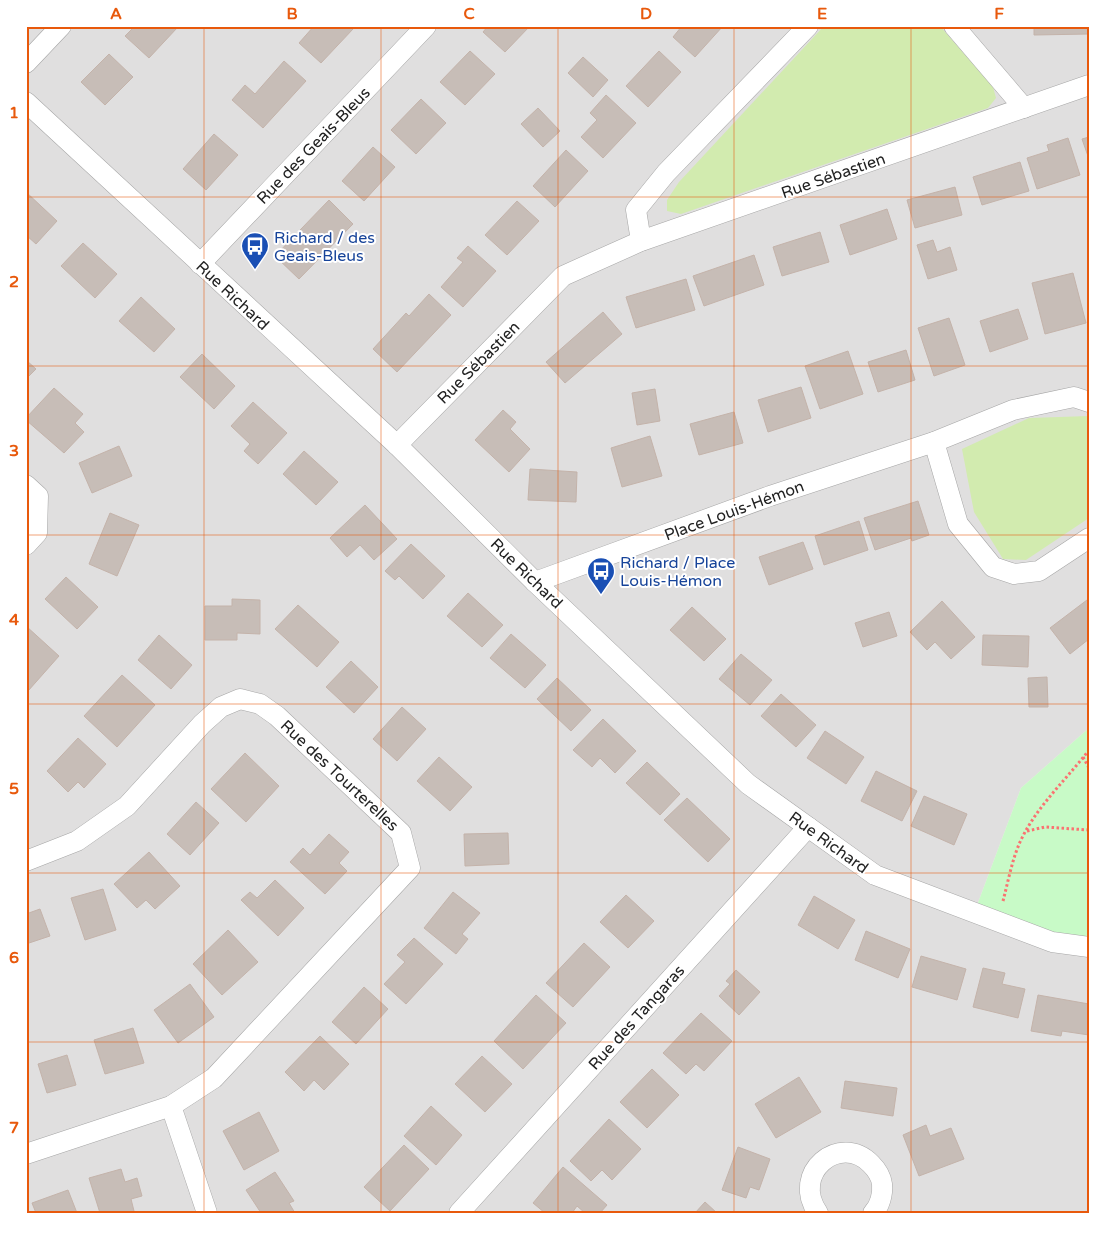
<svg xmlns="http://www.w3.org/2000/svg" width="1115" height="1239" font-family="'Varela Round',sans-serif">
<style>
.residential{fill:#e0dfdf}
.grass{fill:#d2ebaf}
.park{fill:#c8fac7}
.building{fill:#c7bdb7;stroke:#c4b3aa}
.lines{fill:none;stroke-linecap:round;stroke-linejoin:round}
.street-casing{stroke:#a6a6a6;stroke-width:21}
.path{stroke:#fa7271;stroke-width:3;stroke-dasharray:2.5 2.5;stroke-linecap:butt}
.street{stroke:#fff;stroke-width:20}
.grid{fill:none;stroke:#e8590c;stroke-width:1;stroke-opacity:0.55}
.labels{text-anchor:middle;stroke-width:4;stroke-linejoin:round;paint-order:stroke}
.street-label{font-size:16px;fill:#222;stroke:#fff}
.transit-label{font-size:16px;fill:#164399;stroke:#fff;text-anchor:start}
.neatline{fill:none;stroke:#e8590c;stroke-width:2}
.grid-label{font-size:16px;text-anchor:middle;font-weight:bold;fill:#e8590c}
</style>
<rect width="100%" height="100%" fill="#f2eee8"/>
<polygon class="residential" points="26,26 1089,26 1089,728 1021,788 976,908 1073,938 1089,939 1089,1213 26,1213"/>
<g class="grass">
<polygon points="824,26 940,26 993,87 996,98 988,108 681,214 667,211 667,200 679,182"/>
<polygon points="1089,416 1089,518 1026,560 1003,559 974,512 962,449 1029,418"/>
</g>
<polygon class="park" points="1089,728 1089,939 1073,938 976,908 1021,788"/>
<g class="building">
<polygon points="135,26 175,26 177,28 149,58 125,36"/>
<polygon points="314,26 350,26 353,29 321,63 299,43"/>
<polygon points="488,26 530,26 505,52 483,32"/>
<polygon points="682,26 723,26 695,57 673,37"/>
<polygon points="1034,26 1089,26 1089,34 1034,35"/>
<polygon points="470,51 495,74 465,105 440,82"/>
<polygon points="659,51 681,72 648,107 626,86"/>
<polygon points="109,54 133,77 105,105 81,82"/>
<polygon points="583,57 608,80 593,97 568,73"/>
<polygon points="284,61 306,81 263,128 232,100 245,85 255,94"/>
<polygon points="606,95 636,123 603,158 581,137 597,120 590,113"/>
<polygon points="421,99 446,123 416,154 391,130"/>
<polygon points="538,108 560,131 543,147 521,124"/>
<polygon points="214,134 238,155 206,190 183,169"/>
<polygon points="1089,137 1089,159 1082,139"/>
<polygon points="1068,138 1080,175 1037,189 1027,158 1049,151 1047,145"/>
<polygon points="373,147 395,167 364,201 342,181"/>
<polygon points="566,150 588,171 555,207 533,186"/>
<polygon points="1020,162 1029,191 982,205 973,177"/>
<polygon points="955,187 962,215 915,228 907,200"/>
<polygon points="26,192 57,221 36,244 26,235"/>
<polygon points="329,200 353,224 299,279 275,256"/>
<polygon points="517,201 539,221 507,255 485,235"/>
<polygon points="887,209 897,239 850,255 840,225"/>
<polygon points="820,232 829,262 782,276 773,247"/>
<polygon points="933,240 937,252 950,247 957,270 928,279 917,245"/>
<polygon points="83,243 117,274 95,298 61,266"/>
<polygon points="468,246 496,271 463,307 441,287 463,262 457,258"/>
<polygon points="754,255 764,285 704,306 693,276"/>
<polygon points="1073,273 1086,323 1045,334 1032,283"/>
<polygon points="686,279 695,310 636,328 626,297"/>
<polygon points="429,294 451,315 397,372 373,349 406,313 409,316"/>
<polygon points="141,297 175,329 154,352 119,321"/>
<polygon points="1018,309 1028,339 990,352 980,321"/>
<polygon points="603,312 622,334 565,383 546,362"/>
<polygon points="949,318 965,365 934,376 918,328"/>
<polygon points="906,350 915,380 878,392 868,362"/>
<polygon points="848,351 863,394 820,409 805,366"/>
<polygon points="202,354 235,386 214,409 180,377"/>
<polygon points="26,360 36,369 26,379"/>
<polygon points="801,387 811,418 768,432 758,400"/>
<polygon points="54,388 83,414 75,423 84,432 64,453 26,420 26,418"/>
<polygon points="655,389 660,421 637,425 632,393"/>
<polygon points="253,402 287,433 258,464 244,451 250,444 231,426"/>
<polygon points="503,410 516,422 510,429 530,449 509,472 475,440"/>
<polygon points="734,412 743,443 699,455 690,424"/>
<polygon points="650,436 662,476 622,487 611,448"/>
<polygon points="119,446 132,476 92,493 79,463"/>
<polygon points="304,451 338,482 316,505 283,474"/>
<polygon points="530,469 577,472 576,502 528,500"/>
<polygon points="918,501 929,535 912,541 911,538 875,550 864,518"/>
<polygon points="365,505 397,539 374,560 360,545 347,557 330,538"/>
<polygon points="110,513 139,525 117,576 89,564"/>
<polygon points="859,521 868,550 824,565 815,536"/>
<polygon points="803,542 813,569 769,585 759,557"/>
<polygon points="411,544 445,576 423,599 399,576 395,580 385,571"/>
<polygon points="66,577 98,607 77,629 45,599"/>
<polygon points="468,593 503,625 482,647 447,616"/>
<polygon points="232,599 260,600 260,634 237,633 237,640 205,640 205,606 232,606"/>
<polygon points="1087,600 1089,602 1089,639 1070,654 1050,628"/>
<polygon points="942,601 975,637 951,659 935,642 927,650 910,632"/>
<polygon points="298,605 339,642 317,667 275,629"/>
<polygon points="692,607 726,639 704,661 670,630"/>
<polygon points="889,612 897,636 863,647 855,623"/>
<polygon points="26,626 59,656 28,691 26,689"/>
<polygon points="511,634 546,665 525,688 490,658"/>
<polygon points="159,635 192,665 171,689 138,660"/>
<polygon points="983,635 1029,636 1028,667 982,665"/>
<polygon points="741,654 772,680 750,705 719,679"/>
<polygon points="351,661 378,687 354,713 326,687"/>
<polygon points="122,675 155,705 117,747 84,716"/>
<polygon points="1047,677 1048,707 1029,707 1028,678"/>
<polygon points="557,678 591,710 571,731 537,699"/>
<polygon points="781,694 816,725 796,747 761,716"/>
<polygon points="402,707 426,729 397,761 373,739"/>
<polygon points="603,719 636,751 615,773 600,758 592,767 573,750"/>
<polygon points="825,731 864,757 846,784 807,758"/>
<polygon points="78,738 106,764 84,788 78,782 68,792 47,771"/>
<polygon points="245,753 279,786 246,822 211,789"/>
<polygon points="439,757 472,787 450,811 417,781"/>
<polygon points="647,762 680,794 660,815 626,783"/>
<polygon points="876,771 917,791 902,821 861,801"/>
<polygon points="924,796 967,814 954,845 911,826"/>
<polygon points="687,798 730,839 708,862 664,820"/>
<polygon points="196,802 219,823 190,855 167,834"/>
<polygon points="508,833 509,864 465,866 464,834"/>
<polygon points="329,834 349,852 339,863 347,871 325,894 290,862 303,848 310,855"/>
<polygon points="149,852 180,886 155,909 146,900 137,908 114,884"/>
<polygon points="275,880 304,908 278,936 241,900 250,892 257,898"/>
<polygon points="103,889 116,930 85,940 71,898"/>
<polygon points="453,892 480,913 462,934 468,939 456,954 424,928"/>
<polygon points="626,895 654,921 628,948 600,922"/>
<polygon points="814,896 855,920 838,949 798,925"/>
<polygon points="40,909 50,936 26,944 26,914"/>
<polygon points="228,930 258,962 222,995 193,964"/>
<polygon points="866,931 910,949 898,978 855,960"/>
<polygon points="414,938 443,964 406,1004 384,984 405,962 397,955"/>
<polygon points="584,943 610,967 573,1007 546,983"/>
<polygon points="921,956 966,969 957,1000 912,987"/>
<polygon points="983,968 1005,973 1002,984 1025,989 1018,1018 973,1007"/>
<polygon points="736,970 760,992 739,1015 719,996 730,984 726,981"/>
<polygon points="190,984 214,1017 178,1043 154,1010"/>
<polygon points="364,987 388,1009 356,1044 332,1022"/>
<polygon points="536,995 566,1023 523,1069 494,1041"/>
<polygon points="1038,995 1089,1004 1089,1035 1062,1031 1061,1036 1031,1031"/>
<polygon points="701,1013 732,1041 704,1071 696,1064 686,1074 663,1053"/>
<polygon points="133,1028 144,1063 105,1074 94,1040"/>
<polygon points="320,1036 349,1064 324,1090 314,1080 304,1091 285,1072"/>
<polygon points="67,1055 76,1085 47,1093 38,1064"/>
<polygon points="482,1056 512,1084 485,1112 455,1084"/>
<polygon points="652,1069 679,1095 647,1128 620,1102"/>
<polygon points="799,1077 821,1112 776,1138 755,1104"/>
<polygon points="845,1081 897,1088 893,1116 841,1108"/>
<polygon points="431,1106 462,1135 436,1165 404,1136"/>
<polygon points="259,1112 279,1151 244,1170 223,1131"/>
<polygon points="609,1119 641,1149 612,1180 602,1170 591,1181 570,1161"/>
<polygon points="926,1125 930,1136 951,1128 964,1159 919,1176 903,1135"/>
<polygon points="404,1145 429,1169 390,1211 364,1187"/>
<polygon points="738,1147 770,1159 759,1190 750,1187 746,1198 722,1190"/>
<polygon points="563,1167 607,1205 600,1213 585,1213 577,1206 572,1213 545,1213 533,1203"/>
<polygon points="121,1169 125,1182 137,1178 142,1196 131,1199 134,1211 129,1213 100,1213 89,1178"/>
<polygon points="275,1172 294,1201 289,1203 295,1213 261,1213 246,1190"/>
<polygon points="68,1190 77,1213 36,1213 32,1203"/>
<polygon points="705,1202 717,1213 695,1213"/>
</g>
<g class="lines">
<g class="street-casing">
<g id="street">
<polyline points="954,26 1024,108"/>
<polyline points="26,63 61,26"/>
<polyline points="26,102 397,445 535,582 748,784 875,875 1052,942 1089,947"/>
<polyline points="641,241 636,210 666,173 808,26"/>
<polyline points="200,264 426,26"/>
<polyline points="934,442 958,524 993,567 1014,574 1039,571 1089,538"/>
<polyline points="397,445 563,276 641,241 1089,85"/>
<polyline points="26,485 38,496 37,533 26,545"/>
<polyline points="535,582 770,496 934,442 1013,410 1074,397 1089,402"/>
<polyline points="26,861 77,841 127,806 202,724 221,707 240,699 260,704 277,716 401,833 410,868 214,1078 171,1106 26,1154"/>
<polyline points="171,1106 207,1213"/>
<polyline points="459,1213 808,827"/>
<path d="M818 1213C790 1173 840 1132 871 1164 877 1170 881 1176 882 1184 883 1194 880 1206 873 1213"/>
</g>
</g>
<g class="path">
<polyline points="1083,757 1089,768"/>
<polyline points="1027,831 1045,827 1089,830"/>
<path d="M1003 901C1008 882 1012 860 1020 842 1036 807 1066 780 1089 750"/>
</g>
<use href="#street" class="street"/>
</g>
<path class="grid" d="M204 26V1213M381 26V1213M558 26V1213M734 26V1213M911 26V1213M26 197H1089M26 366H1089M26 535H1089M26 704H1089M26 873H1089M26 1042H1089"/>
<defs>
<g id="bus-pin" transform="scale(1.4375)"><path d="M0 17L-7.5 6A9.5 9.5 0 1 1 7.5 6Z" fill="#1a4fb4" stroke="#fff"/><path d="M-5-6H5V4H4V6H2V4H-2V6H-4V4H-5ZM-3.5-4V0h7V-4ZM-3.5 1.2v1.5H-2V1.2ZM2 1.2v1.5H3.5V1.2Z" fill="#fff"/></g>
</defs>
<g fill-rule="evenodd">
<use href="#bus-pin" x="255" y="246"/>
<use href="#bus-pin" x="601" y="571"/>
</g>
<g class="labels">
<g class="street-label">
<text transform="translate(313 145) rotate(-46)" y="6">Rue des Geais-Bleus</text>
<text transform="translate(833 175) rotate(-19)" y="6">Rue Sébastien</text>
<text transform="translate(233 295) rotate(43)" y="6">Rue Richard</text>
<text transform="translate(478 362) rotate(-45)" y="6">Rue Sébastien</text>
<text transform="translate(734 510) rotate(-20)" y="6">Place Louis-Hémon</text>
<text transform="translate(527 573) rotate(44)" y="6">Rue Richard</text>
<text transform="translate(340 775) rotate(43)" y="6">Rue des Tourterelles</text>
<text transform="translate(829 842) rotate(36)" y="6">Rue Richard</text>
<text transform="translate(636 1017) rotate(-48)" y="6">Rue des Tangaras</text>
</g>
<g class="transit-label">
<text x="274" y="243">Richard / des<tspan x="274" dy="18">Geais-Bleus</tspan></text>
<text x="620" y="568">Richard / Place<tspan x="620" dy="18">Louis-Hémon</tspan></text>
</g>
</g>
<rect width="1115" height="1239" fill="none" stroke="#ffffff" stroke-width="55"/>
<rect x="28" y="28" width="1060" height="1184" class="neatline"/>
<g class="grid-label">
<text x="116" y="19">A</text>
<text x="292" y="19">B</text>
<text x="469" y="19">C</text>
<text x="646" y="19">D</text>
<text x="822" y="19">E</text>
<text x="999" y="19">F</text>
<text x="14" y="118">1</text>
<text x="14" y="287">2</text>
<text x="14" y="456">3</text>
<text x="14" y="625">4</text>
<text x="14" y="794">5</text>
<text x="14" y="963">6</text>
<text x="14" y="1133">7</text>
</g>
</svg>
